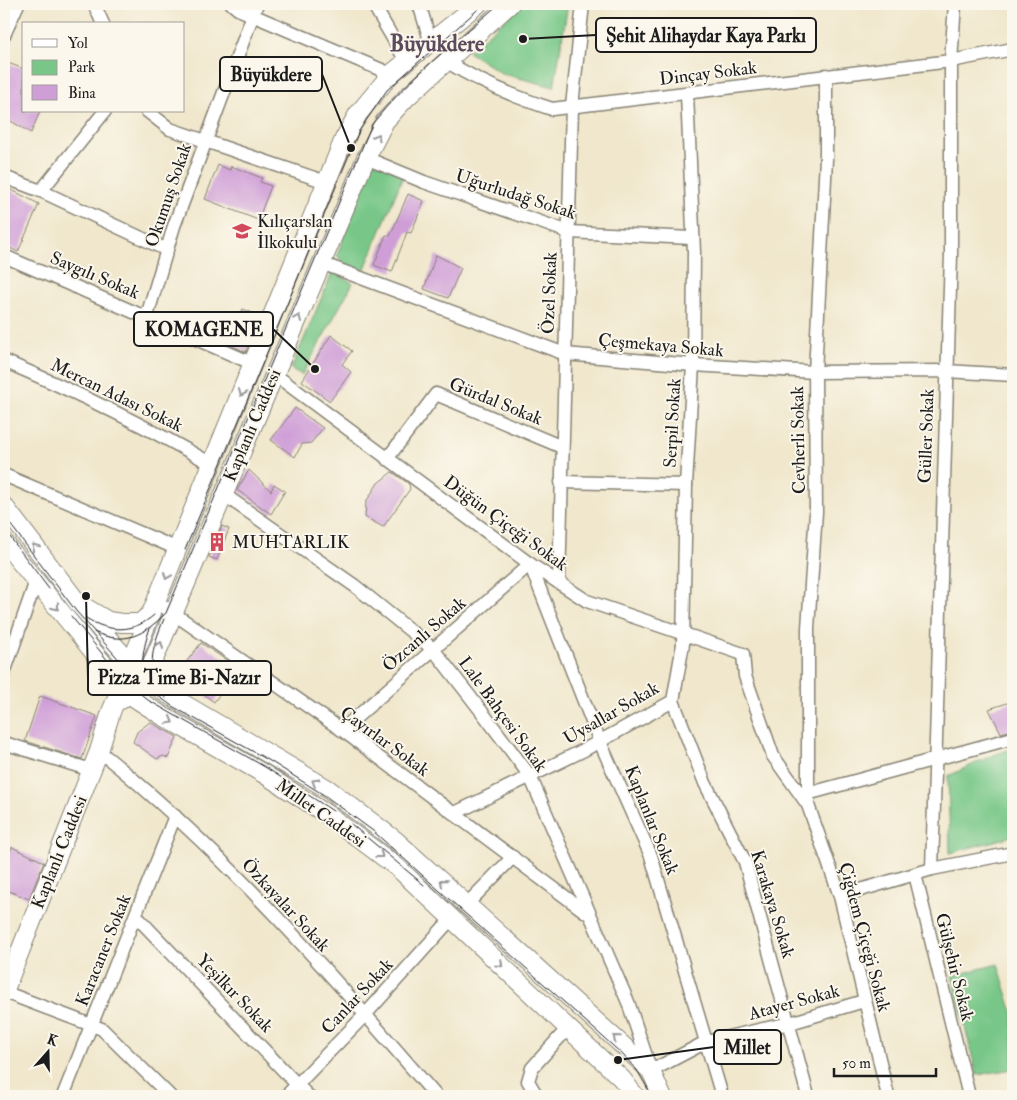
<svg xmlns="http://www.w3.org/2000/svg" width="1017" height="1100" font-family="'IM FELL Double Pica',serif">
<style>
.green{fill:#78c788;stroke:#4a7252}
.building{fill:#cf9ed7}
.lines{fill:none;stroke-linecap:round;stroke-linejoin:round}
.minor-casing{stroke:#868274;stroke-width:15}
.secondary-casing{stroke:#868274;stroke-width:20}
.minor{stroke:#fff;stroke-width:12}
.secondary{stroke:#fff;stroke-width:18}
.tram{stroke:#1c1c1c;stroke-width:1}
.oneway{stroke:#999}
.labels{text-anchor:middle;stroke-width:4;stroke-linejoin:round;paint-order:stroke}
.street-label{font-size:18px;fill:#1c1c1c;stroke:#fbf7ec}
.poi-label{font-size:18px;fill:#1c1c1c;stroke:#fbf7ec;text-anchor:start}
.district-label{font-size:22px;font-weight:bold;fill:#5b4a5d;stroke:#fbf7ec}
.leader{fill:none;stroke:#1c1c1c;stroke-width:2}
.callout-dot{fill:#1c1c1c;stroke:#fbf7ec;stroke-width:2}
.callout{fill:#fbf7ec;stroke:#1c1c1c;stroke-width:2}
.callout-label{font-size:19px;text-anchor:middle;font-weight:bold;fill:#1c1c1c}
</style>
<rect width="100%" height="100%" fill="#fbf7ec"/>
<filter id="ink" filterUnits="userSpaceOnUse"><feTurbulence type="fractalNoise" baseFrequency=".02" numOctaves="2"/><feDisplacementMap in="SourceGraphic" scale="10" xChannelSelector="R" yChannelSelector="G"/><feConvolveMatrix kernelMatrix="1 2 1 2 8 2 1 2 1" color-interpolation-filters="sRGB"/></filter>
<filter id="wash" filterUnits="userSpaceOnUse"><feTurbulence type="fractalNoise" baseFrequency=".0096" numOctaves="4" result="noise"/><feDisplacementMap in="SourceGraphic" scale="20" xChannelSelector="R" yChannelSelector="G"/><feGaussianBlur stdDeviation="1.12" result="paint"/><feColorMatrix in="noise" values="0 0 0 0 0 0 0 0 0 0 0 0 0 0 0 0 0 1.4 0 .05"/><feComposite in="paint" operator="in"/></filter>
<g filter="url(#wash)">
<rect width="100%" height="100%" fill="#f0e7cc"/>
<g class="green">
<polygon points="522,4 568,4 554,87 503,74 468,52"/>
<polygon points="373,161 404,174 364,271 349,271 337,255"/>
<polygon points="333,271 353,283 302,375 291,369"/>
<polygon points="1013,748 1013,836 950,853 948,776 991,756"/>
<polygon points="998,964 1013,1013 1013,1069 977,1075 952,976"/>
</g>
<g id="blocks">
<g class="building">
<polygon points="8,63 24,69 24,111 40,111 31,133 4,117 4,72"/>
<polygon points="218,165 230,170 231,166 262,178 260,182 271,186 258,220 205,199"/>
<polygon points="4,186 39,204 18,252 4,245"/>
<polygon points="408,194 424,201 411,233 407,232 392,272 374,265 386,235 390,236"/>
<polygon points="436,255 461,268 448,298 424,289"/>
<polygon points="243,309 260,316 246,352 222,341 228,327 235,330"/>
<polygon points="331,335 352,351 342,364 351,372 330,401 302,381"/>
<polygon points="295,408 323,428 311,443 302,444 295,457 271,440"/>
<polygon points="249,470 271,491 274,484 285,491 271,514 237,490"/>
<polygon points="392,472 409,484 410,489 383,527 365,517 366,502 378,483"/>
<polygon points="222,526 229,529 217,560 209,557"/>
<polygon points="201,643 238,668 214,702 177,674"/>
<polygon points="40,696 97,716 82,759 25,741"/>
<polygon points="1013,701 1013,730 1001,733 989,709"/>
<polygon points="150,722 177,737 168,758 163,756 157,759 133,742 137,732"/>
<polygon points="12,847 44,862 29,899 4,889 4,869"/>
</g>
</g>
</g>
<g filter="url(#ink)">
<use href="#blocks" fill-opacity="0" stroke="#868274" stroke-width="1"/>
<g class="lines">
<g class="minor-casing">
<g id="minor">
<polyline points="94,4 103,24"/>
<polyline points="232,4 238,9 391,74"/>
<polyline points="373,4 406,61"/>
<polyline points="419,4 431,43"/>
<polyline points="4,35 18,4"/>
<path d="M446 61C480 83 515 97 552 109L951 61 1013 49"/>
<polyline points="147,111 170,129 326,182"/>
<polyline points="366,158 424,182 569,232 691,238"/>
<polyline points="4,177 41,191 167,250"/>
<polyline points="41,191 105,111"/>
<polyline points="4,256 254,364"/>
<polyline points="321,263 565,354 693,365 815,372 946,371 1013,375"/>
<polyline points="147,316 174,226 257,4"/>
<path d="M4 361C76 392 145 425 213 465"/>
<polyline points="274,374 530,564 587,601 743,654 745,676 773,756 808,805 840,896 888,1096"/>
<polyline points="387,459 436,394 562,447"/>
<polyline points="4,475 178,549"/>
<polyline points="561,482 686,485"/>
<polyline points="223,494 355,586 433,649 482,712 530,776 628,1002 651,1071 706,1042 790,1023 864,1001"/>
<polyline points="530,564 600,742 651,856 722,1096"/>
<polyline points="559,583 572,106 583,4"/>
<polyline points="157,602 342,730 587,913"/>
<polyline points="4,673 36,581"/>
<polyline points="673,701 705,783 745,862 808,1096"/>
<polyline points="342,730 530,564"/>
<polyline points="4,743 91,770"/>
<path d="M99 751C223 850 333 976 436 1096"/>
<polyline points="807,794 1013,738"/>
<polyline points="808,805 808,628 816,512 815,372 826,159 826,75"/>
<polyline points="455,813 584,750 673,701 683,644 686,485 693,365 694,252 687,94"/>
<polyline points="932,869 951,255 951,61 955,4"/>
<polyline points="915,874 969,1096"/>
<polyline points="840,896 932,869 1013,853"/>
<polyline points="467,904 513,857"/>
<polyline points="136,916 308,1096"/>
<polyline points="4,992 102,1029 170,1096"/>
<polyline points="63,1096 175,816"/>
<polyline points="286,1096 365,1015 452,918"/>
<polyline points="537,1096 528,1081 532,1068 567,1029"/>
</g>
</g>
<g class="secondary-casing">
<g id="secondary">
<polyline points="4,506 78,603 108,621 122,623 140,623 152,613"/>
<polyline points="4,542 127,693 161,715 264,774 328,815 398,868 622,1079 635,1096"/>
<path d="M78 603C108 638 129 666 167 694L328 789 395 840 651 1071 662 1096"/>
<polyline points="121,700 152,664 366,158 385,121 407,97 510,4"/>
<polyline points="4,992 99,751 111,712 344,139 358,114 391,74 478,4"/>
</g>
</g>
<use href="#minor" class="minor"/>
<use href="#secondary" class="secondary"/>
<g class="tram">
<polyline points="4,516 76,611 138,681 172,706 270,761 324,795 373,831 622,1054 637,1070 652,1096"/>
<polyline points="4,529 49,589"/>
<polyline points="185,550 359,131 387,90 484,4"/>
<polyline points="71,616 124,680 148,700 265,767 333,811"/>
<path d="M86 618C109 633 134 633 154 615"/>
<path d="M164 619C151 650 145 670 166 698"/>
<path d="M94 632C125 646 144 635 166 613L372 124C408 79 455 42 499 4"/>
<path d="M147 689C139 668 143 648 150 628"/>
<polyline points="351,824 424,885"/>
</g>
</g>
<defs><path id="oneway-chevron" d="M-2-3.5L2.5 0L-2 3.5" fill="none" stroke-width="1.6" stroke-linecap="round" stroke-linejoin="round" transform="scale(1.25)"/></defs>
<g class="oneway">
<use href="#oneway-chevron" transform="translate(377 137) rotate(-62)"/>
<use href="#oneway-chevron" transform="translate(298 318) rotate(-67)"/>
<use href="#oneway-chevron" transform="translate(242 393) rotate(112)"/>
<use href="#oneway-chevron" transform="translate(35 547) rotate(-127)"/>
<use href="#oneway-chevron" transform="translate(167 576) rotate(112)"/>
<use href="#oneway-chevron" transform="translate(56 607) rotate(52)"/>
<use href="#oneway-chevron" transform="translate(160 645) rotate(-66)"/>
<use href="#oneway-chevron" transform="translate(170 721) rotate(29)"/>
<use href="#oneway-chevron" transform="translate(315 782) rotate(-149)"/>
<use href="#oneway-chevron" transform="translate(380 855) rotate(37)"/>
<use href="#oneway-chevron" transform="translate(443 882) rotate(-139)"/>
<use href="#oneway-chevron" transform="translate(500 964) rotate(44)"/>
<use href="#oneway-chevron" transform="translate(616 1038) rotate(-139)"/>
</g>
</g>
<defs>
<g id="school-bare" transform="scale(1.5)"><path d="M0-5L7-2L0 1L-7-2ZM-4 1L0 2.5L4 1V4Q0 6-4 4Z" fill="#d1495b" stroke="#fbf7ec" stroke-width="2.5" paint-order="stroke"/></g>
<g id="building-bare" transform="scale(1.5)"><path d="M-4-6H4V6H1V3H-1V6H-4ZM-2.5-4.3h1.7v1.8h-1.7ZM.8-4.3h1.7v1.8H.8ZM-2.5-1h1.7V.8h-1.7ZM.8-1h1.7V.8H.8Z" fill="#d1495b" stroke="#fbf7ec" stroke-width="2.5" paint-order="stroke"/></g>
</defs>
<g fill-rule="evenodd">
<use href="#school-bare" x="242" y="231"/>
<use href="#building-bare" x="217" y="542"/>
</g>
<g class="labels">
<g class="street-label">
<text transform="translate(708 73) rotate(-7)" y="6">Dinçay Sokak</text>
<text transform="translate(516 194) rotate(18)" y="6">Uğurludağ Sokak</text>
<text transform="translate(168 195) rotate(-71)" y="6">Okumuş Sokak</text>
<text transform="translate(95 275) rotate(23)" y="6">Saygılı Sokak</text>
<text transform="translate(549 293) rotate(-88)" y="6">Özel Sokak</text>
<text transform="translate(661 345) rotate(5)" y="6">Çeşmekaya Sokak</text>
<text transform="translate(117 395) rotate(26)" y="6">Mercan Adası Sokak</text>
<text transform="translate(496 401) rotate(22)" y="6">Gürdal Sokak</text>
<text transform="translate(672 423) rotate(-87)" y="6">Serpil Sokak</text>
<text transform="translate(252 425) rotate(-67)" y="6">Kaplanlı Caddesi</text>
<text transform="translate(926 436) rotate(-88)" y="6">Güller Sokak</text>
<text transform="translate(798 440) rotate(-91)" y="6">Cevherli Sokak</text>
<text transform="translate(506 523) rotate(36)" y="6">Düğün Çiçeği Sokak</text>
<text transform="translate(424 634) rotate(-41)" y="6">Özcanlı Sokak</text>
<text transform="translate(611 713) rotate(-30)" y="6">Uysallar Sokak</text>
<text transform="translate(503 714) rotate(54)" y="6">Lale Bahçesi Sokak</text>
<text transform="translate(385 741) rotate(36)" y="6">Çayırlar Sokak</text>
<text transform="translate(321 813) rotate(35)" y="6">Millet Caddesi</text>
<text transform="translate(652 820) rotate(68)" y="6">Kaplanlar Sokak</text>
<text transform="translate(59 852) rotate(-68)" y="6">Kaplanlı Caddesi</text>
<text transform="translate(773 904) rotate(73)" y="6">Karakaya Sokak</text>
<text transform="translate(286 905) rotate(47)" y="6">Özkayalar Sokak</text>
<text transform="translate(865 937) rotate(75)" y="6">Çiğdem Çiçeği Sokak</text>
<text transform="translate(103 950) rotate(-68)" y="6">Karacaner Sokak</text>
<text transform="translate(955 967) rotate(76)" y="6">Gülşehir Sokak</text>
<text transform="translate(235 993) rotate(46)" y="6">Yeşilkır Sokak</text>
<text transform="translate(357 996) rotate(-47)" y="6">Canlar Sokak</text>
<text transform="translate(794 1002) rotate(-15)" y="6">Atayer Sokak</text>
</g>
<g class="poi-label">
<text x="257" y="227">Kılıçarslan<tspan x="257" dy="21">İlkokulu</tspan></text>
<text x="232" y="548">MUHTARLIK</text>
</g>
<g class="district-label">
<text x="437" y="51">Büyükdere</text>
</g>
</g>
<path class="leader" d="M523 39L596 35M351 148L322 74M315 369L273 329M86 596L88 678M618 1060L714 1047"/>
<g class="callout-dot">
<circle cx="523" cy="39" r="5"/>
<circle cx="351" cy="148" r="5"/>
<circle cx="315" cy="369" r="5"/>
<circle cx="86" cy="596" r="5"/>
<circle cx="618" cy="1060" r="5"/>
</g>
<g class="callout">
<rect x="596" y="18" width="220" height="34" rx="5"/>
<rect x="220" y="57" width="102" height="34" rx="5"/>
<rect x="134" y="312" width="139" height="34" rx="5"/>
<rect x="88" y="661" width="183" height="34" rx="5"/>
<rect x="714" y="1030" width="67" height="34" rx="5"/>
</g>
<g class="callout-label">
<text x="706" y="42">Şehit Alihaydar Kaya Parkı</text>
<text x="271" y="81">Büyükdere</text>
<text x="204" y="336">KOMAGENE</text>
<text x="179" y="684">Pizza Time Bi-Nazır</text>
<text x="747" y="1054">Millet</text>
</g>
<rect width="1017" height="1100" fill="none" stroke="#fbf7ec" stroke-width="20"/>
<rect x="22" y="22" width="162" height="90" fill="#fbf7ec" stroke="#a29f99"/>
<rect x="32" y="39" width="25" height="8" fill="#ffffff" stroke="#a29f99"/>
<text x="68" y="48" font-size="15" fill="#1c1c1c">Yol</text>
<rect x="32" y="60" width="25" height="15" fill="#78c788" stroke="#a29f99"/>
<text x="68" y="72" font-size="15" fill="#1c1c1c">Park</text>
<rect x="32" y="85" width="25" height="15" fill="#cf9ed7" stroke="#a29f99"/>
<text x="68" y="98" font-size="15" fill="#1c1c1c">Bina</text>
<g transform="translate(48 1052) rotate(20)" stroke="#fbf7ec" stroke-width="4" paint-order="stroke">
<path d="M0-4L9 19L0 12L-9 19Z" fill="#1c1c1c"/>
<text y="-8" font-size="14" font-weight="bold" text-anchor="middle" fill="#1c1c1c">K</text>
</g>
<path d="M834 1068v8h102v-8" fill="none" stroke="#1c1c1c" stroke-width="2.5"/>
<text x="842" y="1068" font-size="15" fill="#1c1c1c" stroke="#fbf7ec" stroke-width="4" paint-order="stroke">50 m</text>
</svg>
